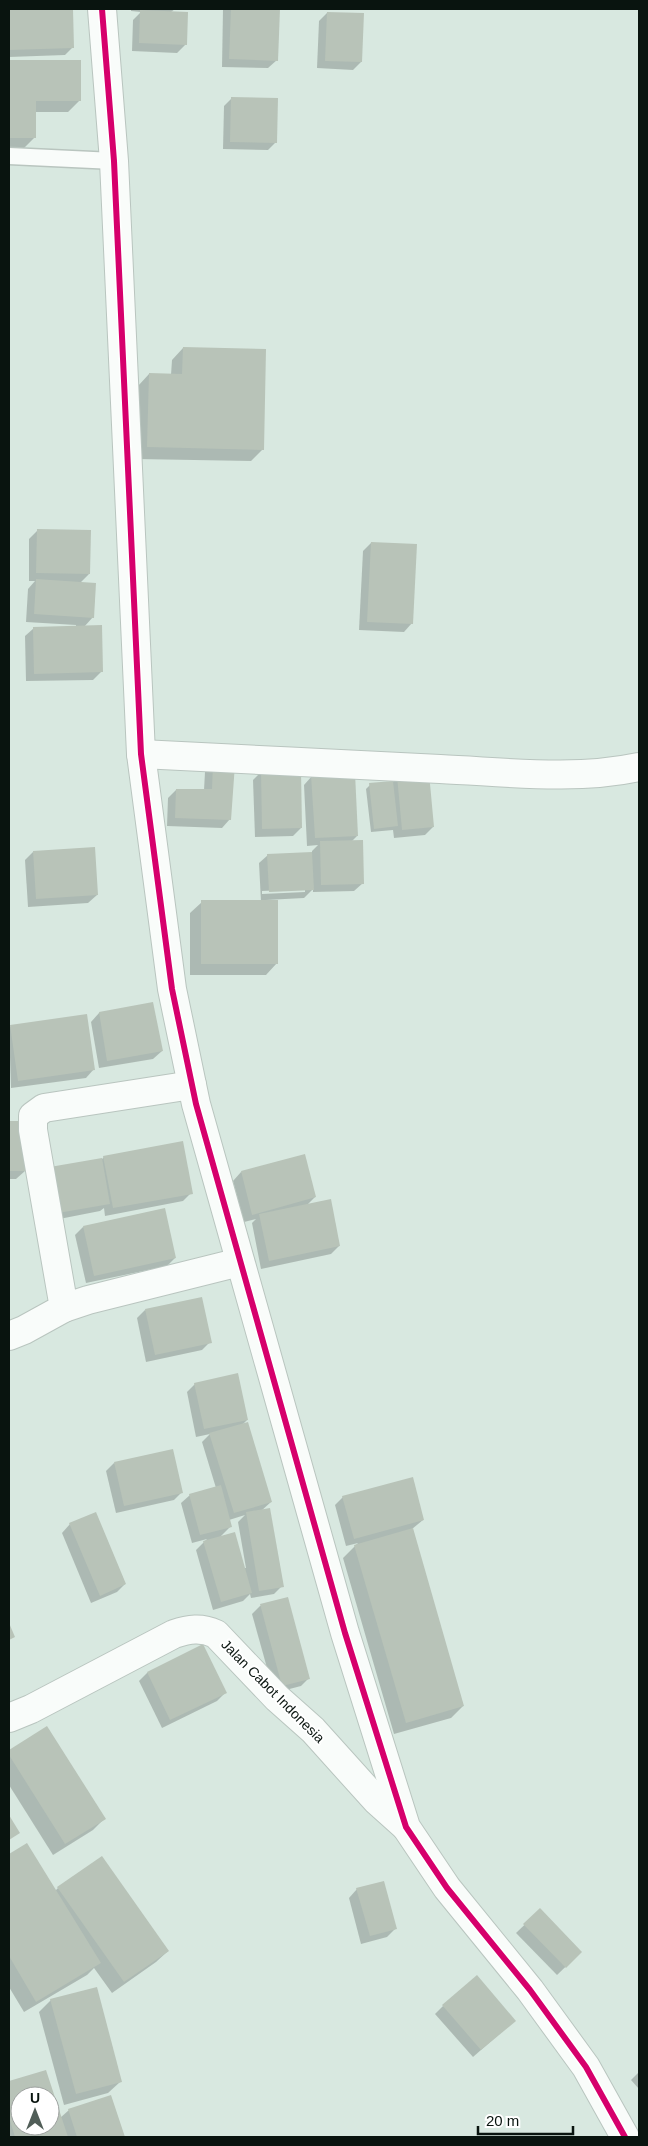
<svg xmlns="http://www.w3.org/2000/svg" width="648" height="2146" font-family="Helvetica,sans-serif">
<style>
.shadow{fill:#0003;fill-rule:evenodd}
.building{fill:#b8c3b8;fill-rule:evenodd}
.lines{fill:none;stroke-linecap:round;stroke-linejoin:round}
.lane-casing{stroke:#b9c5bf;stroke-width:19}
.street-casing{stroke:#b9c5bf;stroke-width:30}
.lane{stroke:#f9fcfa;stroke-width:16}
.street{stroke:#f9fcfa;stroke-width:28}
.cycleway-casing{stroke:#fff;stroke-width:9}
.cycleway{stroke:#d6006c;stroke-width:6}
.labels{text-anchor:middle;stroke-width:4;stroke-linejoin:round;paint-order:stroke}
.street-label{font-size:14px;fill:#09140f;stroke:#fff}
</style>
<rect width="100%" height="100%" fill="#d8e8e0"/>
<g class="shadow">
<polygon points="9,9 72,9 73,47 65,55 9,57"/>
<polygon points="131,9 175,9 171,12 186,44 177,53 132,51 133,20 141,12 131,11"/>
<polygon points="223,9 278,9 277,60 268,68 222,67"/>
<polygon points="327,13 361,62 353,70 317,68 319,21"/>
<polygon points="9,61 80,61 80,100 68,112 35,112 35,137 23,149 9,149"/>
<polygon points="232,98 276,142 268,150 223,149 224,106"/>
<polygon points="183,348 263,449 251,461 136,459 138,386 149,374 171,375 172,360"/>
<polygon points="37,531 89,574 80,583 93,617 84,627 101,672 93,680 26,681 25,636 34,628 76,627 76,625 26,622 28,589 35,581 29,581 29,539"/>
<polygon points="371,543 412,623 404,632 359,630 363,551"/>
<polygon points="639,626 639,651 638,628"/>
<polygon points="213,764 230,819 222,828 167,826 168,798 176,790 204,790 205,772"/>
<polygon points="261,772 301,828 293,836 255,837 253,780"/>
<path d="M312 776 357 836 351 842 363 883 354 891 313 892V889L304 898 266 900 277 963 266 975H190V913L202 902H261L259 863 268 855 312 854V851L318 845 307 846 304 785ZM305 889V892L262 894V891Z"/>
<polygon points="397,777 433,827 425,835 394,838 393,830 371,832 366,789 370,785 392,783"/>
<polygon points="33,852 97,895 88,903 28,907 25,860"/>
<polygon points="152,1004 162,1051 153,1059 99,1068 91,1022 99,1013"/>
<polygon points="11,1026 94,1069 86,1078 11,1088 9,1028"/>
<polygon points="9,1122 25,1122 25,1171 16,1179 9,1179"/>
<polygon points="104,1157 191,1193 183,1201 105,1216 104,1208 100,1211 44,1222"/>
<polygon points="241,1172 315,1197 306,1206 339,1246 331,1254 261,1269 252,1223 256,1219 244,1222 233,1181"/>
<polygon points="83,1227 175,1258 167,1266 86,1283 75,1235"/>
<polygon points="145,1310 210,1342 202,1350 146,1362 137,1318"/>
<path d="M195 1384 247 1420 242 1425 271 1502 261 1511 282 1586 274 1594 251 1598 250 1594 243 1601 213 1610 196 1550 207 1539 192 1543 181 1503 190 1495 216 1488 202 1442 210 1434 196 1437 187 1392ZM245 1515 238 1522 246 1568H244L220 1537 231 1526 229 1520Z"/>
<polygon points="114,1463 182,1492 174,1500 116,1513 106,1471"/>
<polygon points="343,1497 423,1520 412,1529 463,1706 451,1718 394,1734 343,1558 358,1543 346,1546 335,1505"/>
<polygon points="70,1524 125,1584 117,1592 91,1603 62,1533"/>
<polygon points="287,1599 309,1678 301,1686 274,1693 252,1614 260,1606"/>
<polygon points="202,1646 225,1693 217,1701 162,1728 139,1681 147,1673"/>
<polygon points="47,1728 104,1819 93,1830 53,1855 9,1785 9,1751"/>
<polygon points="27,1845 55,1891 58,1888 168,1951 156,1962 112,1993 94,1968 87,1975 24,2012 9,1987 9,1856"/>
<polygon points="357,1889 395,1929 387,1937 361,1944 349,1898"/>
<polygon points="540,1910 581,1952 557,1975 516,1933"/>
<polygon points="51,2000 120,2082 108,2093 64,2105 39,2012"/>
<polygon points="443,2006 514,2021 473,2057 435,2014"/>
<path d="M45 2071 60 2118 69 2110 110 2097 124 2137H9V2083ZM20 2096H50V2126H20Z"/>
<polygon points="639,2072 639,2089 631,2080"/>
</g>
<g class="building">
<polygon points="9,9 73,9 74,48 9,50"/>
<polygon points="231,9 280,9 278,61 229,59"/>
<polygon points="140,10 188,12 187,45 139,43"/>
<polygon points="327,12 364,13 362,62 325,61"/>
<polygon points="9,60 81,60 81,101 36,101 36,138 9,138"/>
<polygon points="231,97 278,98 277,143 230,142"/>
<polygon points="183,347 266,349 264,450 147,447 149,373 182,374"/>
<polygon points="37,529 91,530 90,574 36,573"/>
<polygon points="371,542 417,544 413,624 367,622"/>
<polygon points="36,579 96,583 94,618 34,614"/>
<polygon points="102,625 103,672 34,674 33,627"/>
<polygon points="213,763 235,764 231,820 175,818 176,789 212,789"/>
<polygon points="301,770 302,828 262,829 261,771"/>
<polygon points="355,773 358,836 315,838 311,775"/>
<polygon points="429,773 434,827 402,830 397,776"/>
<polygon points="393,781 398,826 374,829 369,783"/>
<polygon points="363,840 364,884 321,885 320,841"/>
<polygon points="95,847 98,895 36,899 33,851"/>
<polygon points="312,852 314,890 269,892 267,854"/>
<rect x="201" y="900" width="77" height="64"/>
<polygon points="153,1002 163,1051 107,1061 99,1012"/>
<polygon points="87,1014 95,1070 18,1081 10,1025"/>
<rect x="9" y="1121" width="17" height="50"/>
<polygon points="183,1141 193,1194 113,1208 103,1156"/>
<polygon points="305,1154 316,1197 252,1215 241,1171"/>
<polygon points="102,1158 110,1204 52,1214 44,1168"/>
<polygon points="331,1199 340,1246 269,1261 259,1214"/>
<polygon points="165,1208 176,1258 94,1276 83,1226"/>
<polygon points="202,1297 212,1343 155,1355 145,1309"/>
<polygon points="238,1373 248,1420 204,1429 194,1383"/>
<polygon points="248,1422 272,1502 234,1513 209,1433"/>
<polygon points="173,1449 183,1493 124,1506 114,1462"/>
<polygon points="413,1477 424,1520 354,1539 342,1496"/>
<polygon points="221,1485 232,1527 200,1535 189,1494"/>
<polygon points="270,1508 284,1587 259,1591 246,1512"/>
<polygon points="96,1512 126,1584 100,1596 69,1523"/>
<polygon points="413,1528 464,1706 406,1723 354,1545"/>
<polygon points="235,1532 252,1593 221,1602 203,1541"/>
<polygon points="288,1597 310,1679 282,1686 260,1604"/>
<polygon points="9,1623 15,1637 9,1640"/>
<polygon points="203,1644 227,1693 170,1720 147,1672"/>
<polygon points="47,1726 106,1819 65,1844 9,1755 9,1750"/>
<polygon points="9,1815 20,1833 9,1840"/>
<polygon points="27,1843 101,1963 36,2002 9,1956 9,1854"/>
<polygon points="102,1856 169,1951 124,1982 57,1887"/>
<polygon points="384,1881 397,1929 370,1936 356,1888"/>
<polygon points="540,1908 582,1952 566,1968 523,1924"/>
<polygon points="477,1975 516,2021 481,2050 442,2005"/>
<polygon points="97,1987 122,2082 76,2094 50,1999"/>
<path d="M46 2070 68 2137H15L9 2117V2081ZM20 2096H50V2126H20Z"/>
<polygon points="111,2095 125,2137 77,2137 68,2109"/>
</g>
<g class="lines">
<g class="lane-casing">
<polyline id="lane" points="9,156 114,161"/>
</g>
<g class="street-casing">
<g id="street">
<polyline points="102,9 114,161 141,754 172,989 196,1104 345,1633 406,1827 447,1888 530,1990 586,2067 625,2137"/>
<path d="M141 754C241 759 340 764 440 769 507 772 573 781 639 767"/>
<polyline points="64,1308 88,1300 240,1262"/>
<polyline points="9,1336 24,1330 64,1308 33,1130 33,1116 44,1108 192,1085"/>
<path d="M9 1718 31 1709 174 1634C189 1629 201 1627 216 1634L277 1698 313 1730 376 1800 405 1826"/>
</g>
</g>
<use href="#lane" class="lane"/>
<use href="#street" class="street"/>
<g class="cycleway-casing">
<polyline id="cycleway" points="102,9 114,161 141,754 172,989 196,1104 345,1633 406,1827 447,1888 530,1990 586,2067 625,2137"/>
</g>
<use href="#cycleway" class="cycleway"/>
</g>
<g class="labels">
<g class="street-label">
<text transform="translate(273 1691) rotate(45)" y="5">Jalan Cabot Indonesia</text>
</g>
</g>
<rect width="648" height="2146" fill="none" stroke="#09140f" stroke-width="20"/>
<g transform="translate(35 2111)"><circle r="24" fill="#ffffff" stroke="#9da19f"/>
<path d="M0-4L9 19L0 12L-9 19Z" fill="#515e58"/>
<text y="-8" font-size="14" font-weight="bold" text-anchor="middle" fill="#09140f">U</text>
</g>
<path d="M478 2126v8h95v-8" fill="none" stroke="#09140f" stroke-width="2.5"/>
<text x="486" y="2126" font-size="15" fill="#09140f" stroke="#ffffff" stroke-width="4" paint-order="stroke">20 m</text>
</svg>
